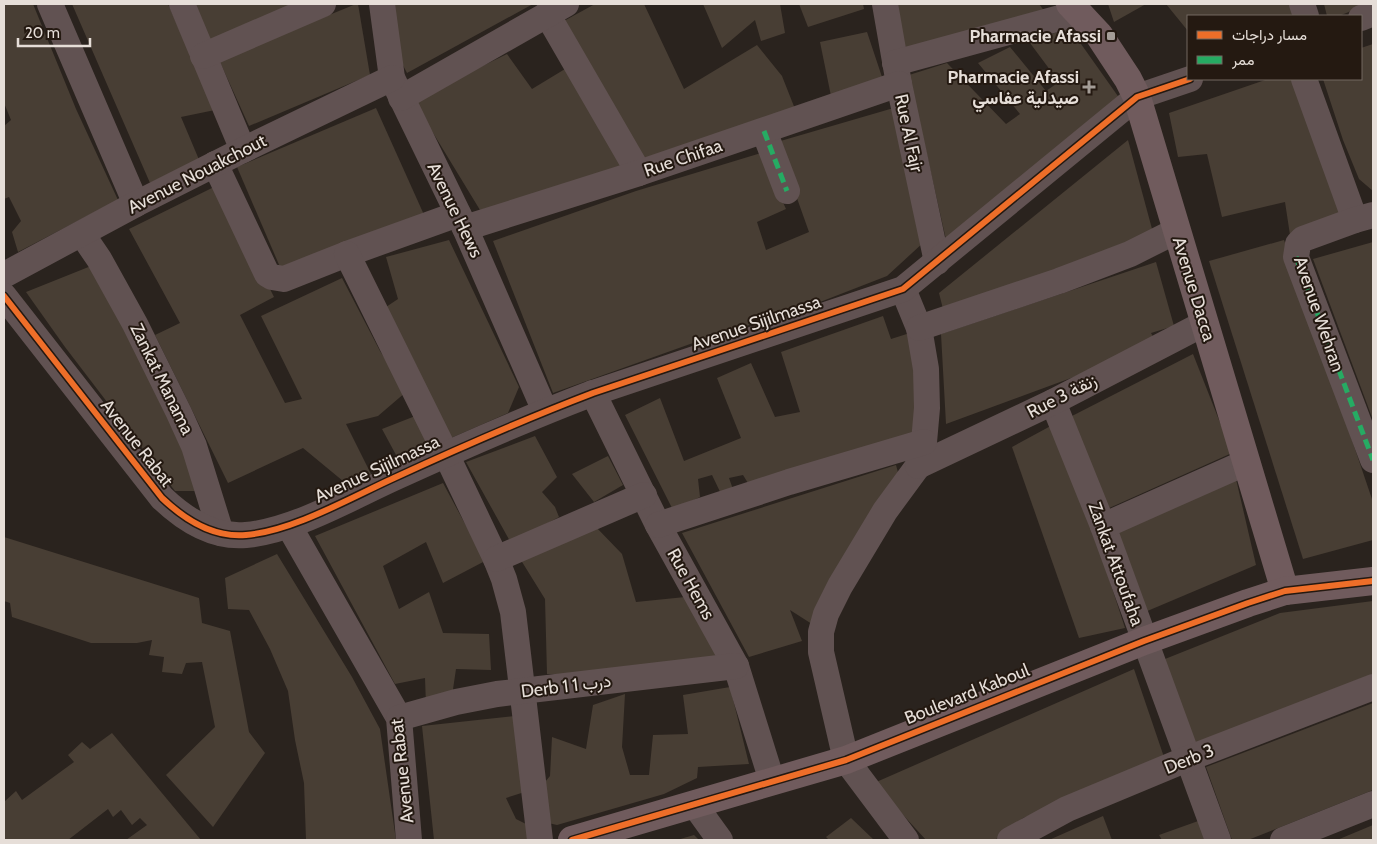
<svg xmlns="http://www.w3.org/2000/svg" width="1377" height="844" font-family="Cabin,Vazirmatn,sans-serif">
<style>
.building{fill:#483e34}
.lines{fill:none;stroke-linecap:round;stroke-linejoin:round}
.street{stroke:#615252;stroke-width:26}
.secondary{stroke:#705b5d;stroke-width:28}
.quiet{stroke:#26ab63;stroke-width:5;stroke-dasharray:10 5;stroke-linecap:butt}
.cycleway-casing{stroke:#241911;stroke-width:9}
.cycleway{stroke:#ee6e29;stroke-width:6}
.poi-dot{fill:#a49d97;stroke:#241911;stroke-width:2}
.labels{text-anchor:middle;stroke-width:4;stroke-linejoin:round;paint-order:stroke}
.poi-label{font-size:18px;font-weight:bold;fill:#e6ded8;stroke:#241911;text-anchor:end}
.street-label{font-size:18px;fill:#e6ded8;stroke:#241911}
</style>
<rect width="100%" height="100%" fill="#2a231e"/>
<g class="building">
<polygon points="4,4 33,4 76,109 118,200 18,252 12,232 21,221 9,197 4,199 4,126 11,120 4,103"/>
<polygon points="72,4 168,4 215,110 181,117 200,162 150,183"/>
<polygon points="191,4 308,4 207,48"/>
<polygon points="356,4 358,4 370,75 249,126 219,60"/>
<polygon points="385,4 533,4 407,73 394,48"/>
<polygon points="595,4 644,4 684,89 757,45 782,76 797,114 636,165 562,22"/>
<polygon points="703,4 780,4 785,33 761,41 755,20 722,48"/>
<polygon points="799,4 863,4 864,9 808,27"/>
<polygon points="897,4 1039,4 1045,12 905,55"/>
<polygon points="1108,4 1146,4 1114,22"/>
<polygon points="1166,4 1290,4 1293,16 1188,16 1188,31"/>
<polygon points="1324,4 1368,4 1339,16 1327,16"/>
<polygon points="1069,27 1120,99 947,244 909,75 947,63 1006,124 1020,114 978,63 1010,47 1046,91 1059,82 1030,43"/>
<polygon points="867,32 882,77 831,96 820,42"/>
<polygon points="1373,44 1373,191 1359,179 1343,140 1323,79 1361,79 1361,48"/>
<polygon points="507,54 532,89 565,69 631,171 480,210 413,100"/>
<polygon points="1268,79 1293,79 1344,214 1290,235 1285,202 1222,217 1207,154 1178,157 1169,113"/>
<polygon points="897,107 924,242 887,276 802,309 707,338 553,393 493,241 636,191 761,153 786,209 757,222 766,250 809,232 777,142"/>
<polygon points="376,108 425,217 283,274 237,167"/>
<polygon points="1128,140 1155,240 945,317 939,293"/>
<polygon points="218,185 274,297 240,315 285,403 302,399 261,316 342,278 380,351 406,392 378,416 346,424 374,480 349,486 303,448 228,483 155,335 180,323 129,229"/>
<polygon points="449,240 519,387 508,413 451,438 380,311 398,299 386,257"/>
<polygon points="1284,240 1373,502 1373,540 1303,559 1209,261"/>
<polygon points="1373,242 1373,420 1313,259"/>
<polygon points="1156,262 1174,326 1151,333 1158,346 946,424 941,334"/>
<polygon points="96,264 186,438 195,491 175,491 65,347 26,292"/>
<polygon points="883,316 891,339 913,332 923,439 751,488 743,475 729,478 734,492 723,498 712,475 698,479 700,497 673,510 625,415 660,398 684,461 741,438 717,378 751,363 775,417 800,412 781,352"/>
<polygon points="1193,354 1232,453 1107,509 1072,416"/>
<polygon points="423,413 436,453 402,466 382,429"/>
<polygon points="1058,422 1125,628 1079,638 1012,447"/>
<polygon points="535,436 557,477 542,492 555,507 559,517 511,543 466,462"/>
<polygon points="608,456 623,485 594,502 572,474"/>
<polygon points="896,465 900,480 815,626 790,610 802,641 749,657 682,533"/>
<polygon points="1236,479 1256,565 1145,612 1117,532"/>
<polygon points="443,483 485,561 443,583 426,542 383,566 399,609 429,592 443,633 489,634 491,670 456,669 452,696 426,705 425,678 395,684 315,536"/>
<polygon points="594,525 622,554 636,602 695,596 724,657 614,676 547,674 545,599 519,557"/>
<polygon points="4,537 199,598 202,623 230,631 249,732 265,753 213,827 166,775 215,727 202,662 186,663 182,674 162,672 164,657 149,655 152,640 137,643 91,643 12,617 10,603 4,601"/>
<polygon points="277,554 352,677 380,729 396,840 306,840 304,783 295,740 288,691 270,649 249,610 228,609 225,578"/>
<polygon points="1373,601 1373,674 1188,746 1160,661 1280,613"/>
<polygon points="1134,669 1165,760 1023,818 995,840 926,840 874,783"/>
<polygon points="730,687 749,764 698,767 697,778 664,794 557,825 544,822 540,788 550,776 552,737 586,749 593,705 625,694 622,747 630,775 649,775 653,735 688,734 683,695"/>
<polygon points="1373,703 1373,790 1248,840 1232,840 1206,767"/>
<polygon points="523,715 531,790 506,798 516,819 534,828 533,840 434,840 422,726"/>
<polygon points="112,733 201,840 126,840 147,825 140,818 132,825 121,810 113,817 108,809 68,840 4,840 4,802 16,791 22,800 74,762 68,755 82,742 90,749"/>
<polygon points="1103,816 1112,840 1049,840"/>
<polygon points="851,818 874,840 829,840 826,837"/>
<polygon points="1201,820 1207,840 1162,840 1159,835"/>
<polygon points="1373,825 1373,840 1337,840"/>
<polygon points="694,835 699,840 677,840"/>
</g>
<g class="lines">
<g class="street">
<polyline points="50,4 136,204"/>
<polyline points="182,4 243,150"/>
<polyline points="382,4 392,78 465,228 545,411"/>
<polyline points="885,4 899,84 937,262"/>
<polyline points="1302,4 1306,16"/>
<polyline points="547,14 639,173"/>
<polyline points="1361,18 1373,13"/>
<polyline points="203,56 323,4"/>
<polyline points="895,63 1078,13"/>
<polyline points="1304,79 1355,220"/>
<polyline points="401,98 566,4"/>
<polyline points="764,131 787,191"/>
<polyline points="215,164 267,274 272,277 284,279 347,254 458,214"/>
<polyline points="1373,215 1355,220 1303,239 1298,244 1296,257 1373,460"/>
<polyline points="465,228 639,173 899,84"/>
<polyline points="82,234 99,259 135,324 179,413 194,446 221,533"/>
<polyline points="347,254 446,454 496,559 504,579 513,612 540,840"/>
<polyline points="4,275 136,204 243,150 392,78"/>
<polyline points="903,289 919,328 926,369 927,408 924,442 918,466 885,511 840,586 826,614 821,632 821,652 846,760 906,840"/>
<path d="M4 296 162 498C185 520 213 538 246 535 293 531 350 498 394 478 459 448 525 419 593 393L903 289 1137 97 1190 79"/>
<polyline points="919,328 1059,281 1130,254 1176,231"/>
<polyline points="593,393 658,525 736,666 772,781"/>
<polyline points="1053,402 1103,526 1218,840"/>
<polyline points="918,466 1053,402 1205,323"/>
<polyline points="658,525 789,482 924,442"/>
<polyline points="289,526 399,718 409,840"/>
<polyline points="1103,526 1247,462"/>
<polyline points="496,559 644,495"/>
<polyline points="399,718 456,702 497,694 736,666"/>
<polyline points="694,804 720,840"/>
<polyline points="1010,840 1067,809 1187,759 1373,687"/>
<polyline points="1283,840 1373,804"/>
</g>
<g class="secondary">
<polyline points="1070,4 1099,35 1128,79 1137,97 1285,591"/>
<polyline points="572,840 846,760 1144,641 1248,603 1285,591 1373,581"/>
</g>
<g class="quiet">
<polyline points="764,131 787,191"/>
<polyline points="1296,257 1373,460"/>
</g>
<g class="cycleway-casing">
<g id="cycleway">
<path d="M4 296 162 498C185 520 213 538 246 535 293 531 350 498 394 478 459 448 525 419 593 393L903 289 1137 97 1190 79"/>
<polyline points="572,840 846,760 1144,641 1248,603 1285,591 1373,581"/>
</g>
</g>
<use href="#cycleway" class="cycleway"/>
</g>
<g class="poi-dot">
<rect x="1106" y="31" width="10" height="10" rx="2.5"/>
<path d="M1086.5 79.5h5v5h5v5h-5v5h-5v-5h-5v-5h5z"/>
</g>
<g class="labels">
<g class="poi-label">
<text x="1101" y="42">Pharmacie Afassi</text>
<text x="1079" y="83">Pharmacie Afassi<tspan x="1079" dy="21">صيدلية عفاسي</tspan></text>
</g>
<g class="street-label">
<text transform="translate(909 133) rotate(78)" y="6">Rue Al Fajr</text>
<text transform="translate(683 158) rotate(-19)" y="6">Rue Chifaa</text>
<text transform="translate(197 174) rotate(-27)" y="6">Avenue Nouakchout</text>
<text transform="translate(455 210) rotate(64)" y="6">Avenue Hews</text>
<text transform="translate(1194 289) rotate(73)" y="6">Avenue Dacca</text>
<text transform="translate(1319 314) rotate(71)" y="6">Avenue Wehran</text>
<text transform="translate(756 323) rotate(-19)" y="6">Avenue Sijilmassa</text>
<text transform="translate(162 379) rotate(64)" y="6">Zankat Manama</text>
<text transform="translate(1062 396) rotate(-27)" y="6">Rue 3 زنقة</text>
<text transform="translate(137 443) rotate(52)" y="6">Avenue Rabat</text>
<text transform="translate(377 469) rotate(-25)" y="6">Avenue Sijilmassa</text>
<text transform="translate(1116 564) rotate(70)" y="6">Zankat Attoufaha</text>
<text transform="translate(691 584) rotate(61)" y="6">Rue Hems</text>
<text transform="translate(566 686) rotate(-7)" y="6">Derb 1 درب 1</text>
<text transform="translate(967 694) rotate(-22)" y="6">Boulevard Kaboul</text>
<text transform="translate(1189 759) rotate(-22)" y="6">Derb 3</text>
<text transform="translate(402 771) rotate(-96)" y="6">Avenue Rabat</text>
</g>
</g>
<rect width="1377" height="844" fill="none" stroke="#e6ded8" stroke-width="10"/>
<rect x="1187" y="15" width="175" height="65" fill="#241911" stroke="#726861"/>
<rect x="1197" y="31" width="25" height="8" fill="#ee6e29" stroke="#726861"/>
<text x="1232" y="40" font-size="15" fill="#e6ded8">مسار دراجات</text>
<rect x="1197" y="56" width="25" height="8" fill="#26ab63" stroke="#726861"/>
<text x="1232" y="65" font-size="15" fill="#e6ded8">ممر</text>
<path d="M18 38v8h72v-8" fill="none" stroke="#e6ded8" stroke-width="2.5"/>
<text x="25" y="38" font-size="15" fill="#e6ded8" stroke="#241911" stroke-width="4" paint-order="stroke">20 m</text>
</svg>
